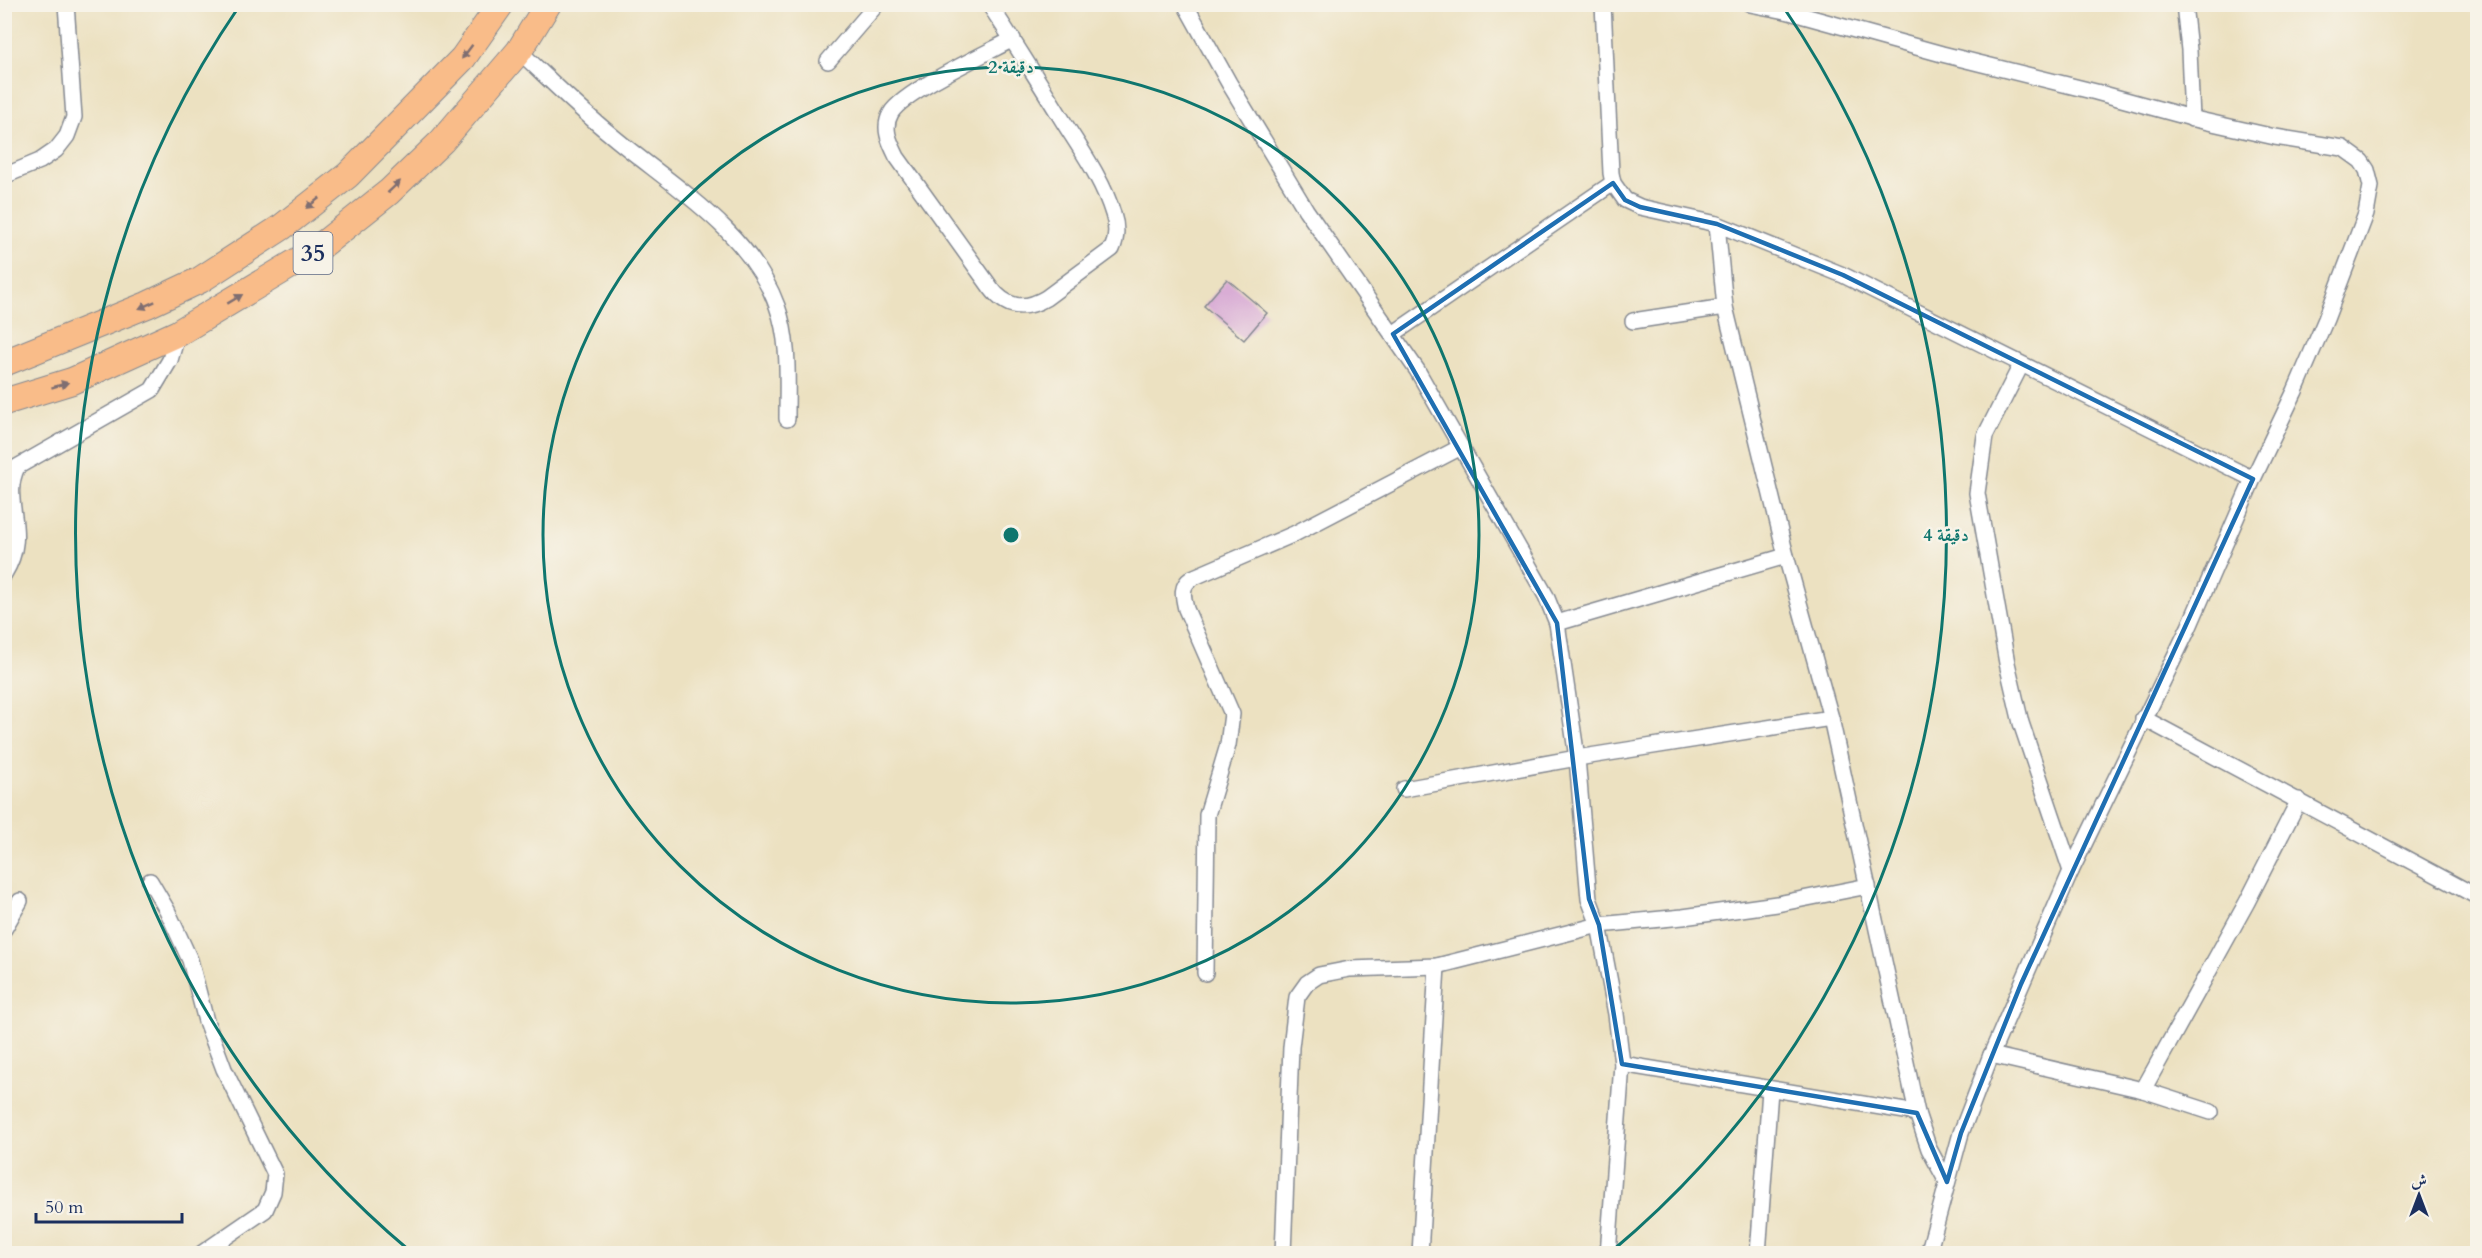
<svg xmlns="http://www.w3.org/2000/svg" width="2482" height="1258" font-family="Cardo,Amiri,serif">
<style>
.building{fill:#d9add5}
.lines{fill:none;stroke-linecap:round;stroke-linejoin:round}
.minor-casing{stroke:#848890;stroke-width:18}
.trunk-casing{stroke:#848890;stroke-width:28}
.minor{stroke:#fff;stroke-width:15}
.trunk{stroke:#f9bc89;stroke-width:26}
.oneway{fill:#7f6e71}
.marked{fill:none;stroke:#1f6fb2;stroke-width:4.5;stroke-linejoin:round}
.ring{fill:none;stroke:#0f766e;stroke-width:3}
.labels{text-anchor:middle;stroke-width:5;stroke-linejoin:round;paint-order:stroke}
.shield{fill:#f7f3e8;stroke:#5d6a87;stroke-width:1.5}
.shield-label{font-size:24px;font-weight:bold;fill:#1b2f5e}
.centre{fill:#0f766e;stroke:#f7f3e8;stroke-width:3}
.ring-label{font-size:18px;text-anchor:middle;font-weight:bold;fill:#0f766e;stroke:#f7f3e8;stroke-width:5;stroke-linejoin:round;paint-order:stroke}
</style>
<rect width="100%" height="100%" fill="#f7f3e8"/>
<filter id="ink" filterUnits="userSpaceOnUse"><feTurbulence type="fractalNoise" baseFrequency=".0167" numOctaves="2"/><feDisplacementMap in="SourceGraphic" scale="12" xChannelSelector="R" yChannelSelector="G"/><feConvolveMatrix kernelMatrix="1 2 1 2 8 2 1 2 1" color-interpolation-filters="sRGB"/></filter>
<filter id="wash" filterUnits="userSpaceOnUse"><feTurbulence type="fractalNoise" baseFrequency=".008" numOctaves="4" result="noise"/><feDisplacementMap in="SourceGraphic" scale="24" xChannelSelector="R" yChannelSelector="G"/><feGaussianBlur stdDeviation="1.35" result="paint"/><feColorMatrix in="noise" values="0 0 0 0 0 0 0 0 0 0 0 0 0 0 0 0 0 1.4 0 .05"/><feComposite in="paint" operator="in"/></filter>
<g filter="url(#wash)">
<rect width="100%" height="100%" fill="#ece1c1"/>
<g id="blocks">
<polygon class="building" points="1227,279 1267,313 1244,340 1204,306"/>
</g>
</g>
<g filter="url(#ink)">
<use href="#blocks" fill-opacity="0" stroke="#848890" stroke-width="1.5"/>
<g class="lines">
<g class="minor-casing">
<g id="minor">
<path d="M989 4C1015 43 1039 82 1063 121 1081 150 1103 180 1113 214 1117 226 1117 238 1112 249L1046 298C1024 311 1006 308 991 288L897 157C890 143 882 128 891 113 904 91 987 53 1013 39"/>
<polyline points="1185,4 1229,83 1306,210 1417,370 1546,596 1557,623 1577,758 1589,899 1599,925 1616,1014 1622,1064 1608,1254"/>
<polyline points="1603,4 1611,173 1613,183 1625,200 1640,207 1717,224 1843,275 2253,479"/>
<polyline points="1750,4 1786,11 1785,4"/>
<polyline points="2184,4 2189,50 2192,119"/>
<polyline points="1786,11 1942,54 2096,92 2199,120 2275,137 2343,148 2361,161 2367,170 2371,186 2366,214 2326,319 2295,391 2253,479 2189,627 2071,871 1991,1055 1961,1133 1928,1254"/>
<path d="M519 51C549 79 578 108 610 134 669 184 749 229 777 306 790 341 787 381 787 419"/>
<polyline points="828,61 877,4"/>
<polyline points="4,176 40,161 56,150 67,136 74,117 66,4"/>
<polyline points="1717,224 1725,307 1786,556 1831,718 1917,1113 1929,1149 1947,1182"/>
<polyline points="1633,321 1725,307"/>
<polyline points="1393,334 1613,183"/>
<polyline points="2021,365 1985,436 1977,493 2007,663 2021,723 2071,871"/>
<path d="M4 574C31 531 0 503 17 467L152 390 170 360 178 333"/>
<polyline points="1557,623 1786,556"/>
<polyline points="2143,718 2478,897"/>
<polyline points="1404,789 1577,758 1831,718"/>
<polyline points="150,881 167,910 190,960 206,1021 224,1069 275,1174 273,1192 265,1210 201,1254"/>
<polyline points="4,929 20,901"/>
<path d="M1205 973 1207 815 1228 745 1232 714 1186 609C1183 596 1180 586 1192 578L1294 534 1459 448"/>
<polyline points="1991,1055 2143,1090 2211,1112"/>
<polyline points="1622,1064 1917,1113"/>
<polyline points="2143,1090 2247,902 2299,800"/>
<polyline points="1283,1254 1291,1047 1297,997 1307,983 1319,975 1350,969 1437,966 1599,925 1683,917 1777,904 1868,886"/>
<polyline points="1420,1254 1437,966"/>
<polyline points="1758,1254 1770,1090"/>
</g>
</g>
<g class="trunk-casing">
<g id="trunk">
<polyline points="4,363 147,305 200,280 282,227 348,175 463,58 501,4"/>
<polyline points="4,402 72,381 178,333 316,250 389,192 442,141 519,51 548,4"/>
</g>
</g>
<use href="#minor" class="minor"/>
<use href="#trunk" class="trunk"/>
</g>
<defs><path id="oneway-solid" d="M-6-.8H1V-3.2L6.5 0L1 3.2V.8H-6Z" transform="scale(1.5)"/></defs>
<g class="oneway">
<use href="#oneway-solid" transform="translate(467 52) rotate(127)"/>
<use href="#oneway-solid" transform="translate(394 187) rotate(-43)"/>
<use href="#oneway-solid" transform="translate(313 203) rotate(142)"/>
<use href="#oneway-solid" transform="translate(235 299) rotate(-31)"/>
<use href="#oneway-solid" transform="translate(147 305) rotate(156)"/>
<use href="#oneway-solid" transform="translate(60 385) rotate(-17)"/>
</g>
</g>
<path class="marked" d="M1613 183 1625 200 1640 207 1717 224 1843 275 2253 479 2021 984 1961 1133 1947 1182 1917 1113 1622 1064 1599 925 1589 899 1557 623 1393 334Z"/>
<g class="ring">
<circle cx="1011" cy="535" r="468"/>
<path d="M410 1251A935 935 0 0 1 240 5M1782 5A935 935 0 0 1 1612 1251"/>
</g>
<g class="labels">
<rect class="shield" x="293.5" y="232" width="39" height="42" rx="4.5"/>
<g class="shield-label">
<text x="313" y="261">35</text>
</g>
</g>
<circle cx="1011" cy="535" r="9" class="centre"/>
<g class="ring-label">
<text x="1011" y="73">2 دقيقة</text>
<text x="1946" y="541">4 دقيقة</text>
</g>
<rect width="2482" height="1258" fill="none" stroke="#f7f3e8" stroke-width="24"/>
<g transform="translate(2419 1195)" stroke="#f7f3e8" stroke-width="4.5" paint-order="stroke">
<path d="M0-4.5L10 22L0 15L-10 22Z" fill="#1b2f5e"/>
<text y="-9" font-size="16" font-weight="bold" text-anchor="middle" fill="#1b2f5e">ش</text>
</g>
<path d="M36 1213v9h146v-9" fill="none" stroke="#1b2f5e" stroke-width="3"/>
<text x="45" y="1213" font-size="18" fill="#1b2f5e" stroke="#f7f3e8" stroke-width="4.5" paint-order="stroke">50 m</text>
</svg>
